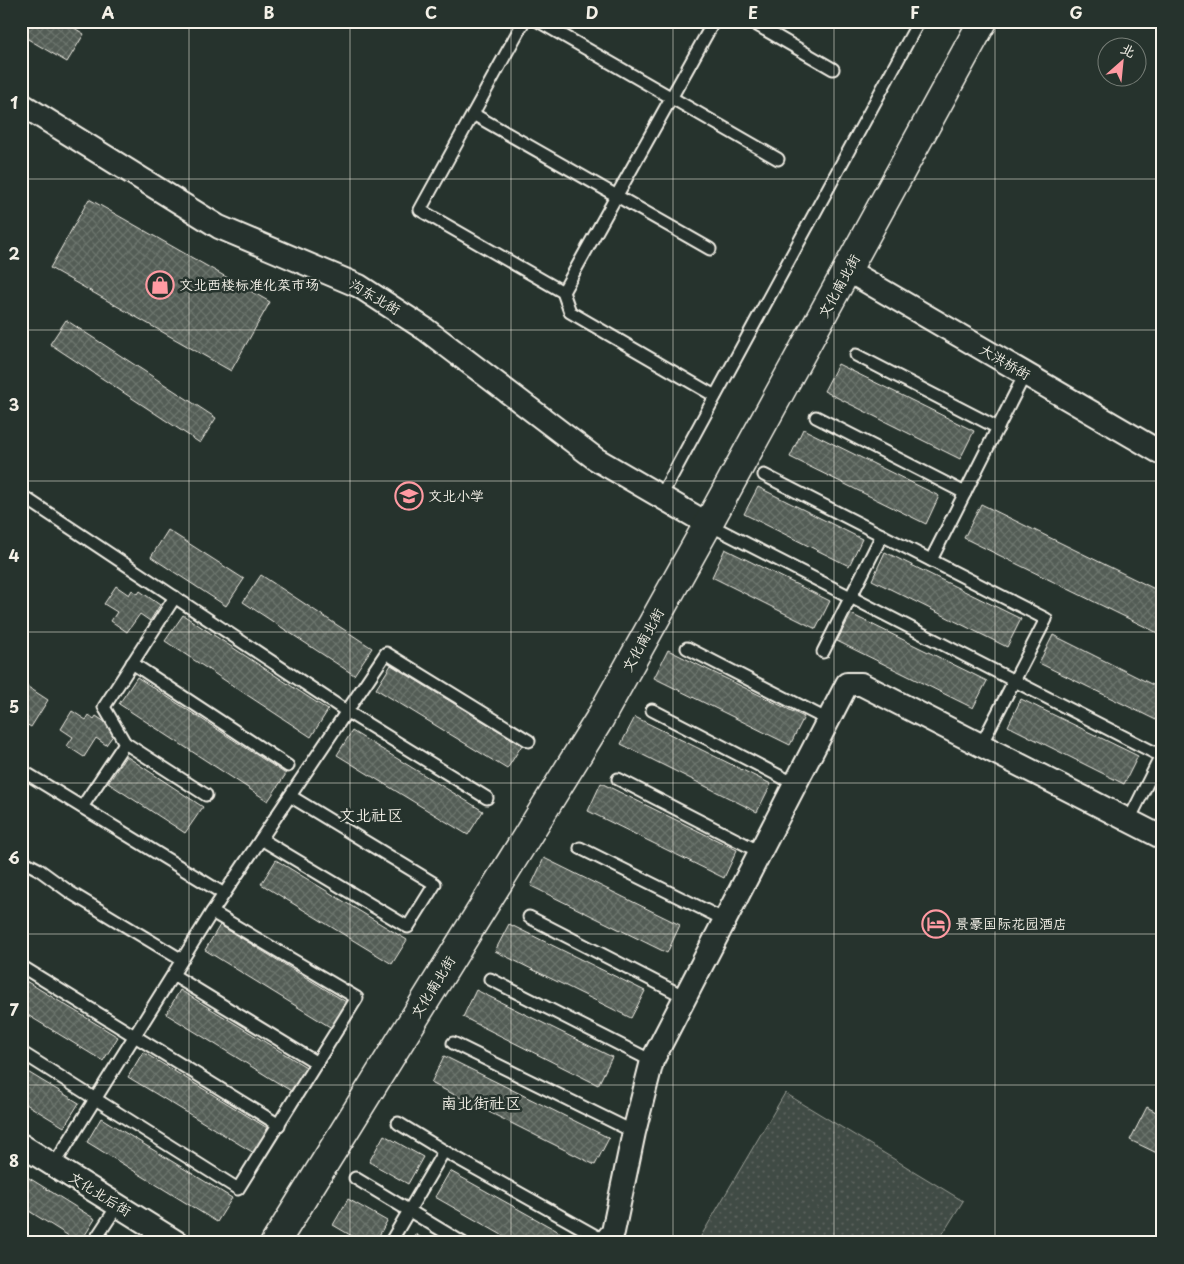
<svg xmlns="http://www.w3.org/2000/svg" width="1184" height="1264" font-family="'Playpen Sans','LXGW WenKai TC',sans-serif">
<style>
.garden{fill:url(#garden-dots);stroke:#9a9e96}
.building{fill:url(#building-cross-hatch);stroke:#f4f1e8}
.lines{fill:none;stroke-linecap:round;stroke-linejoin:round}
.lane-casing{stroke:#f4f1e8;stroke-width:15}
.street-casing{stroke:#f4f1e8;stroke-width:26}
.secondary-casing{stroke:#f4f1e8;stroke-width:31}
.lane{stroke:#26332d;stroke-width:11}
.street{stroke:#26332d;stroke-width:22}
.secondary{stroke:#26332d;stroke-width:28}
.grid{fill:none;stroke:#f4f1e8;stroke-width:1;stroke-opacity:0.55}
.labels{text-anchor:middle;stroke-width:5;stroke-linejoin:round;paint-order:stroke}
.poi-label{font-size:14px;fill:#f4f1e8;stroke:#26332d;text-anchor:start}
.street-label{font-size:14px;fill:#f4f1e8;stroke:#26332d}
.quarter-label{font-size:16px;fill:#f4f1e8;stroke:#26332d}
.neatline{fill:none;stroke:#f4f1e8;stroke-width:2}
.grid-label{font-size:16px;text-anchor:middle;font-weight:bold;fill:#f4f1e8}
</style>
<defs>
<pattern id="garden-dots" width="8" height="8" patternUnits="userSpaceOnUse" patternTransform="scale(1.25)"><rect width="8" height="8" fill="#414b45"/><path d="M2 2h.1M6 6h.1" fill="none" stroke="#5d6560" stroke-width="1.8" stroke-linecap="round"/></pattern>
<pattern id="building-cross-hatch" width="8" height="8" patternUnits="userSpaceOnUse" patternTransform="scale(1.25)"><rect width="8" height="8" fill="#525c55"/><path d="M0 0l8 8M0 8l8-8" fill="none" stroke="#6c746d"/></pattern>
</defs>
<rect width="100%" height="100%" fill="#26332d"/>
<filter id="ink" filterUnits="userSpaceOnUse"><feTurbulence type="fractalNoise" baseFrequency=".02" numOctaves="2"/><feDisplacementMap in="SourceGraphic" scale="10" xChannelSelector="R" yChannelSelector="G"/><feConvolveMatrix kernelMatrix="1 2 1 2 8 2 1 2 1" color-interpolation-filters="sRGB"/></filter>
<g filter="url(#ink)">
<polygon class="garden" points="785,1093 963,1201 937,1243 697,1243"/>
<g class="building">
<polygon points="21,21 63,21 84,34 67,62 21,35"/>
<polygon points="89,199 270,302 231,371 50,268"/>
<polygon points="66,320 216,418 200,443 50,344"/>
<polygon points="838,364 974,431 960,459 824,391"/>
<polygon points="803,429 939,496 926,524 790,457"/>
<polygon points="758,487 862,539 849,566 744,514"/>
<polygon points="981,504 1163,593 1162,635 964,538"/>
<polygon points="168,530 244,579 226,606 151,557"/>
<polygon points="725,549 830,601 816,629 712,577"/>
<polygon points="885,552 1021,619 1007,647 872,580"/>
<polygon points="261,575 372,648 354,675 243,602"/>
<polygon points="116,586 129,595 132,590 138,594 140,591 160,605 150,621 140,614 127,632 111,621 117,612 104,604"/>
<polygon points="851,614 987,681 973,708 837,641"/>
<polygon points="183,615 328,710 311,737 165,641"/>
<polygon points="1053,635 1163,690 1163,706 1156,720 1039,663"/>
<polygon points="668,650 804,717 790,745 654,678"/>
<polygon points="391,665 522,745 507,769 376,689"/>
<polygon points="137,677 286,774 268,801 119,704"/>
<polygon points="22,683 48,700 31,727 21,721"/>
<polygon points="1021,699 1138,756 1124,784 1008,726"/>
<polygon points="72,711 86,720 89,715 94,719 96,716 117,730 106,745 96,738 84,757 67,746 73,737 61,729"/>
<polygon points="635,717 771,784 757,812 621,744"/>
<polygon points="352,731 483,811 468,835 337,755"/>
<polygon points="126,756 203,807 185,833 108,783"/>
<polygon points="601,783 737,850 724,878 588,811"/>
<polygon points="1163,784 1163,805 1155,801"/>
<polygon points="544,858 680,925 667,953 531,886"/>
<polygon points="276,860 407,940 392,964 261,884"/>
<polygon points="509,924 645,991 631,1018 495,951"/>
<polygon points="220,925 351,1005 335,1030 205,950"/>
<polygon points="21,978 118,1037 103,1061 21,1011"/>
<polygon points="180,990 311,1070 296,1094 166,1014"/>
<polygon points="476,990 612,1057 598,1085 463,1017"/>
<polygon points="143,1052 274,1132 259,1156 128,1077"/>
<polygon points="444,1056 609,1138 595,1165 431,1083"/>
<polygon points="21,1068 79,1103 64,1127 21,1101"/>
<polygon points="1147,1107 1163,1116 1163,1156 1130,1140"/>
<polygon points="101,1118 232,1198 217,1222 87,1142"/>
<polygon points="384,1135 423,1157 408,1184 369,1162"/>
<polygon points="450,1171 579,1243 516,1243 435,1197"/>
<polygon points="21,1173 95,1219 80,1243 21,1206"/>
<polygon points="348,1199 387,1221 375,1243 364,1243 333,1225"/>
<polygon points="415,1234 430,1243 410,1243"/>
</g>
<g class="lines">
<g class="lane-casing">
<g id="lane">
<polyline points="524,21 420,210 563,292 570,312 715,396"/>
<polyline points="538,21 778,159"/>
<polyline points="750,21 833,69"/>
<polyline points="473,114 710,249"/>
<polyline points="563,292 714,21"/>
<polyline points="856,355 998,428"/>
<polyline points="816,417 965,493"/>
<polyline points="764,475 1046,619 981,745"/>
<polyline points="21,495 346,711 487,798"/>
<polyline points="661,496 919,21"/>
<polyline points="708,524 1163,757"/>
<polyline points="931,560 1025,374"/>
<polyline points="687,648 828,720"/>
<polyline points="823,652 882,535"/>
<polyline points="132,663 288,766"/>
<polyline points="652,710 795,784"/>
<polyline points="125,743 104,707 175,597"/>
<polyline points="21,770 224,894"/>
<polyline points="618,779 760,852"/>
<polyline points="82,807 125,743 206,795"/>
<polyline points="1129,820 1163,752"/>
<polyline points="261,839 408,927 435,884 290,796"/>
<polyline points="580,848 725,920"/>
<polyline points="21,860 38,869 71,893 182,960"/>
<polyline points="529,917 685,997"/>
<polyline points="21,966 279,1125"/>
<polyline points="173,975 317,1063"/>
<polyline points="490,979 652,1061"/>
<polyline points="453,1043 634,1132"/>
<polyline points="21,1052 238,1189 357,998 212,912 224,894 386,653 529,741"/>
<polyline points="398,1123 444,1151"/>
<polyline points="54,1165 212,912"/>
<polyline points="355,1178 463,1243"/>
<polyline points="93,1243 118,1205"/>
<polyline points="390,1243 444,1151 605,1241"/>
</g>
</g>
<g class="street-casing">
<g id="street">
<polyline points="21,104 219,227 359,286 425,329 596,459 708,524"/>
<polyline points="847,270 1163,454"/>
<polyline points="21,1145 178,1243"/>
<polyline points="604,1243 613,1232 634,1132 652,1061 847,684 861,684 1163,838"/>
</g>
</g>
<g class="secondary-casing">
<polyline id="secondary" points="275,1243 599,720 708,524 983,21"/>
</g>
<use href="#lane" class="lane"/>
<use href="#street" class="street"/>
<use href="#secondary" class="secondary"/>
</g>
</g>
<path class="grid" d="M189 21V1243M350 21V1243M511 21V1243M673 21V1243M834 21V1243M995 21V1243M21 179H1163M21 330H1163M21 481H1163M21 632H1163M21 783H1163M21 934H1163M21 1085H1163"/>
<defs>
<g id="shop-ring" transform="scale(1.4375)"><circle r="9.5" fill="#26332d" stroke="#ff9aa2" stroke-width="1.5"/><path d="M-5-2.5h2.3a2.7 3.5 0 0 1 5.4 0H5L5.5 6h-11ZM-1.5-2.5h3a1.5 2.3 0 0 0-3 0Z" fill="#ff9aa2"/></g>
<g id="school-ring" transform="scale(1.4375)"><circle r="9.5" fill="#26332d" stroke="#ff9aa2" stroke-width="1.5"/><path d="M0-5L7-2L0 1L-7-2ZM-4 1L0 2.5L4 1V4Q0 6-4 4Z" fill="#ff9aa2"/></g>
<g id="hotel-ring" transform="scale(1.4375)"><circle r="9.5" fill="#26332d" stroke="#ff9aa2" stroke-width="1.5"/><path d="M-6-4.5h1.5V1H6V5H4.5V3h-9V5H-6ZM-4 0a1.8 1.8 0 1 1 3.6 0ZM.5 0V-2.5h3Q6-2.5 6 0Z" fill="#ff9aa2"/></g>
</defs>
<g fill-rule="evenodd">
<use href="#shop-ring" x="160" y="285"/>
<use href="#school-ring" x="409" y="496"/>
<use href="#hotel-ring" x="936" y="924"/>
</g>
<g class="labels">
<g class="poi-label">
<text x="179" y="290">文北西楼标准化菜市场</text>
<text x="428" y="501">文北小学</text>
<text x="955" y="929">景豪国际花园酒店</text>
</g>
<g class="street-label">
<text transform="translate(839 286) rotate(-61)" y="5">文化南北街</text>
<text transform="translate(375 297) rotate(30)" y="5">沟东北街</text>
<text transform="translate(1005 362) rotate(30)" y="5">大洪桥街</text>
<text transform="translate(643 640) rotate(-61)" y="5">文化南北街</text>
<text transform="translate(433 987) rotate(-58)" y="5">文化南北街</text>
<text transform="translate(100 1194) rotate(32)" y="5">文化北后街</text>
</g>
<g class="quarter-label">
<text x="371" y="821">文北社区</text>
<text x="481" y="1109">南北街社区</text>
</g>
</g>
<rect width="1184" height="1264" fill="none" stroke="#26332d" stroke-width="55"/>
<g transform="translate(1122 62) rotate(27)"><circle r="24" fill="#26332d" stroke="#787f78"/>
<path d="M0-4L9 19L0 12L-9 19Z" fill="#ff9aa2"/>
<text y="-8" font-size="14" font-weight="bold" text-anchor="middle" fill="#f4f1e8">北</text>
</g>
<rect x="28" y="28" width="1128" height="1208" class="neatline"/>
<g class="grid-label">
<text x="108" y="19">A</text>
<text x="269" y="19">B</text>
<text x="431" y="19">C</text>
<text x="592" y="19">D</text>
<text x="753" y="19">E</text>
<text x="915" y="19">F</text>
<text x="1076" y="19">G</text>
<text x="14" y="109">1</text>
<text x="14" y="260">2</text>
<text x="14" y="411">3</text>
<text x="14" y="562">4</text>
<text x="14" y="713">5</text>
<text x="14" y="864">6</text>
<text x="14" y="1016">7</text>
<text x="14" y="1167">8</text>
</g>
</svg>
